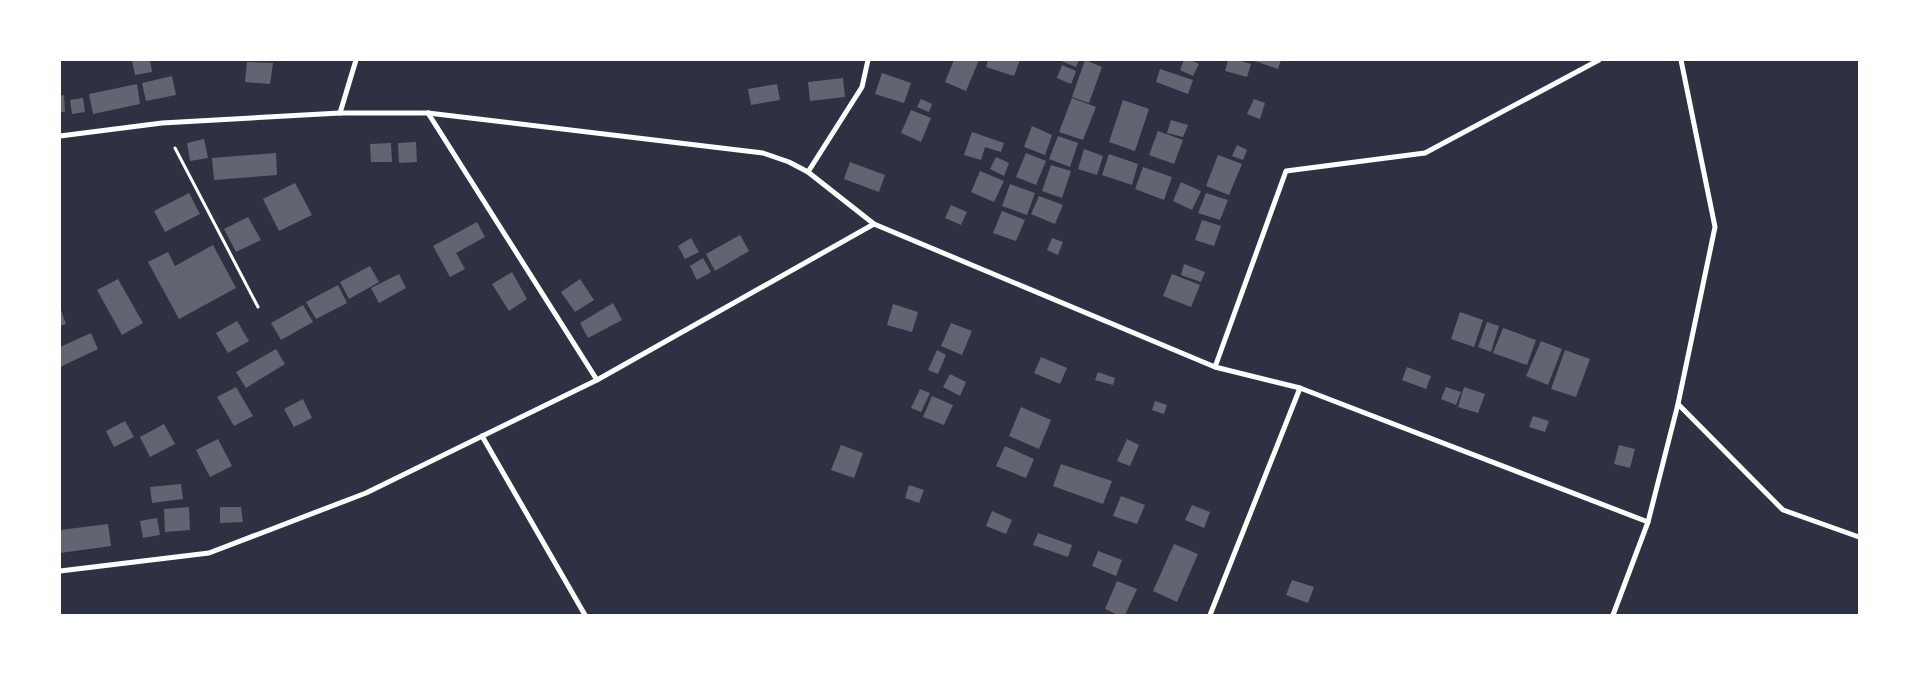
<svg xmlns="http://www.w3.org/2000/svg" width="1919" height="675" font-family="Figtree,sans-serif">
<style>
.building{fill:#626471}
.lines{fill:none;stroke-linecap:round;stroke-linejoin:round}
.path{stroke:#fff;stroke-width:3}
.minor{stroke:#fff;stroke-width:5}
</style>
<rect width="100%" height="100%" fill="#2d3142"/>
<g class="building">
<polygon points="132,60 150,60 152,72 135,75"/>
<polygon points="954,60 979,60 966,91 945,82"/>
<polygon points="988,60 1020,60 1014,76 986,67"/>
<polygon points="1059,60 1079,60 1076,67"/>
<polygon points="1085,60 1102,67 1089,103 1072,97"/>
<polygon points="1184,60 1191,60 1199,64 1193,76 1180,70"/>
<polygon points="1228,60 1237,60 1251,64 1247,77 1225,71"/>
<polygon points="1252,60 1281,60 1278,69"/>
<polygon points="247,62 273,63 270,84 245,82"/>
<polygon points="1062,65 1076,71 1071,84 1057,78"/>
<polygon points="1160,69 1193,80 1188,94 1156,82"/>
<polygon points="882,73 911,83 904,103 875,94"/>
<polygon points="172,76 176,95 146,101 142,83"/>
<polygon points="843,78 845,97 810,101 808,82"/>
<polygon points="137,84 140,104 93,114 89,94"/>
<polygon points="777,84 780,100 751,105 748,89"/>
<polygon points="64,95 65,112 60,112 60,96"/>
<polygon points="83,98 85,112 72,114 70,100"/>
<polygon points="1072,98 1096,107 1083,140 1059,132"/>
<polygon points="921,99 932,104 929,112 917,107"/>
<polygon points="1254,99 1265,103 1260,119 1247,114"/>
<polygon points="1123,100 1149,109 1135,151 1109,142"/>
<polygon points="911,110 931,118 921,142 901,133"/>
<polygon points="1171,120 1188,125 1183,137 1167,133"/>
<polygon points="1032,126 1052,135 1045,155 1024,147"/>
<polygon points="1158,131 1183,140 1174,164 1149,155"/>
<polygon points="972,132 1004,143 1001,152 985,147 981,160 964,155"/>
<polygon points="1058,136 1078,143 1070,167 1049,159"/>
<polygon points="204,139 208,158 190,161 187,143"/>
<polygon points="416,142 417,162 399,163 398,143"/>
<polygon points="391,143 392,162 371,162 370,144"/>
<polygon points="1237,145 1247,150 1243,160 1232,156"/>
<polygon points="1084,149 1103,156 1097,175 1078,169"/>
<polygon points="276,153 277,175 214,180 212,158"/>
<polygon points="1026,153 1046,161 1036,185 1016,177"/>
<polygon points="1109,154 1138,164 1132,185 1102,175"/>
<polygon points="1218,155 1242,164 1229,195 1206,186"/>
<polygon points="996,157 1009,163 1004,176 990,169"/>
<polygon points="850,162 885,175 879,192 844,179"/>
<polygon points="1051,165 1071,171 1062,198 1042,191"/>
<polygon points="1143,167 1172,177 1164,200 1135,189"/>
<polygon points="980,171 1004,181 994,202 971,192"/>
<polygon points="1181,182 1201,191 1192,210 1173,201"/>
<polygon points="295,183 312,215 279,231 263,199"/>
<polygon points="1010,184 1035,193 1027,215 1002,206"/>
<polygon points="189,193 200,214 165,232 154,211"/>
<polygon points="1206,193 1228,200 1220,220 1198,213"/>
<polygon points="1039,196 1063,205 1055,224 1031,214"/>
<polygon points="951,205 967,212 961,225 945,218"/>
<polygon points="1002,211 1025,220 1016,241 993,233"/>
<polygon points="248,217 261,240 236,252 224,229"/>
<polygon points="1202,220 1221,226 1214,246 1195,240"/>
<polygon points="477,222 485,237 456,253 465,269 450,277 433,246"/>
<polygon points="740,235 749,251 715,271 706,254"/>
<polygon points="691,238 699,252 685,259 678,246"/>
<polygon points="1052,238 1063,242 1058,255 1047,250"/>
<polygon points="213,245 236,288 179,319 148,262 168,252 175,266"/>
<polygon points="703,258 711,272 697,280 690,266"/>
<polygon points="1184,264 1205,272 1201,282 1181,275"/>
<polygon points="370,266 379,282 349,299 340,282"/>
<polygon points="512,272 527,299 509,311 492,284"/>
<polygon points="399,274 406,288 379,303 371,288"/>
<polygon points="1172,274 1200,285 1191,307 1163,296"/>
<polygon points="118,279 143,323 122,335 97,290"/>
<polygon points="580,279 594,300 575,312 561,292"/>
<polygon points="338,285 347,303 316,319 306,302"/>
<polygon points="613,303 622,320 588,338 580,323"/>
<polygon points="893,304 918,312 912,332 887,325"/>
<polygon points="303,305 313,322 281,340 271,323"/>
<polygon points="60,307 66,324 60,326"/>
<polygon points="1460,312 1483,320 1474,347 1451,339"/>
<polygon points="237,321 249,341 228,353 216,333"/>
<polygon points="1487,322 1499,326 1491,352 1478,347"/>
<polygon points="951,323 972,331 962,355 941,346"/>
<polygon points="1503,328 1536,340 1527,365 1493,353"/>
<polygon points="91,333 98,349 60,367 60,347"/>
<polygon points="1541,341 1562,349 1548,385 1526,376"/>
<polygon points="276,349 285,364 246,388 236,372"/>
<polygon points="937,350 946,355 938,374 928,370"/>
<polygon points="1565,350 1590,359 1576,397 1551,389"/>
<polygon points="1041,357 1067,368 1060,384 1034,373"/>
<polygon points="1407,367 1431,376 1426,389 1402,380"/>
<polygon points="1098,372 1115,378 1113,385 1095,380"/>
<polygon points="950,374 966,382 960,396 943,387"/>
<polygon points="236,387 253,416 234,426 217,397"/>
<polygon points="1446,387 1461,392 1456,405 1441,399"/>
<polygon points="1464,387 1485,394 1478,413 1458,407"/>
<polygon points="920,389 930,393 921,412 911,408"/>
<polygon points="932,396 953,405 944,425 923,417"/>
<polygon points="303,399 312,418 294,427 284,409"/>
<polygon points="1155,401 1167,405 1164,414 1152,410"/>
<polygon points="1021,407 1051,420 1039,449 1009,436"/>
<polygon points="1533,416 1549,421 1545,432 1529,427"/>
<polygon points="125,421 134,437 114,447 106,431"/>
<polygon points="164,424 175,444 150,457 140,437"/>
<polygon points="218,439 232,466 210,477 196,450"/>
<polygon points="1127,439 1139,445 1130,466 1117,461"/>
<polygon points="841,445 863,453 854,478 831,470"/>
<polygon points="1619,445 1635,449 1630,468 1614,464"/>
<polygon points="1005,446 1034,459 1026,478 996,466"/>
<polygon points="1061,464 1112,481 1103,504 1053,486"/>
<polygon points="181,484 183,499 152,503 150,487"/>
<polygon points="909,485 924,490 919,503 905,498"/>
<polygon points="1121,496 1145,505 1137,524 1113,516"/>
<polygon points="1192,505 1210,512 1204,528 1185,520"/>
<polygon points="189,507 190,530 165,532 164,509"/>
<polygon points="220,507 241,507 243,522 220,523"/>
<polygon points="992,511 1012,520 1006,534 986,526"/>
<polygon points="157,518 160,535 143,538 140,521"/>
<polygon points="108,524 111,546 60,553 60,530"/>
<polygon points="1038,533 1072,545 1068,557 1033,545"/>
<polygon points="1174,544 1198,554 1177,602 1153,591"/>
<polygon points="1098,551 1122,560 1116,576 1092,566"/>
<polygon points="1292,580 1314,587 1308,603 1286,595"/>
<polygon points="1117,581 1137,589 1125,615 1118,615 1105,609"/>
</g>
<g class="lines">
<polyline class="path" points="175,148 258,307"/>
<g class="minor">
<polyline points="1681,60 1715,227 1678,404 1783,510 1859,537"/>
<polyline points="340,113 356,60"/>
<polyline points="428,113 597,380"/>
<polyline points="60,136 162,123 340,113 428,113 763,153 789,162 808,172 874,224 1215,367 1300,388 1648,522"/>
<polyline points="808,172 862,87 868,60"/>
<polyline points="1215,367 1286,171 1425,153 1599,60"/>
<polyline points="482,436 585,615"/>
<polyline points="60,571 209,553 366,493 597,380 874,224"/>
<polyline points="1210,615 1300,388"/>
<polyline points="1613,615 1648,522 1678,404"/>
</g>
</g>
<rect width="1919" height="675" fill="none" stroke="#ffffff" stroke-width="122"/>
</svg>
